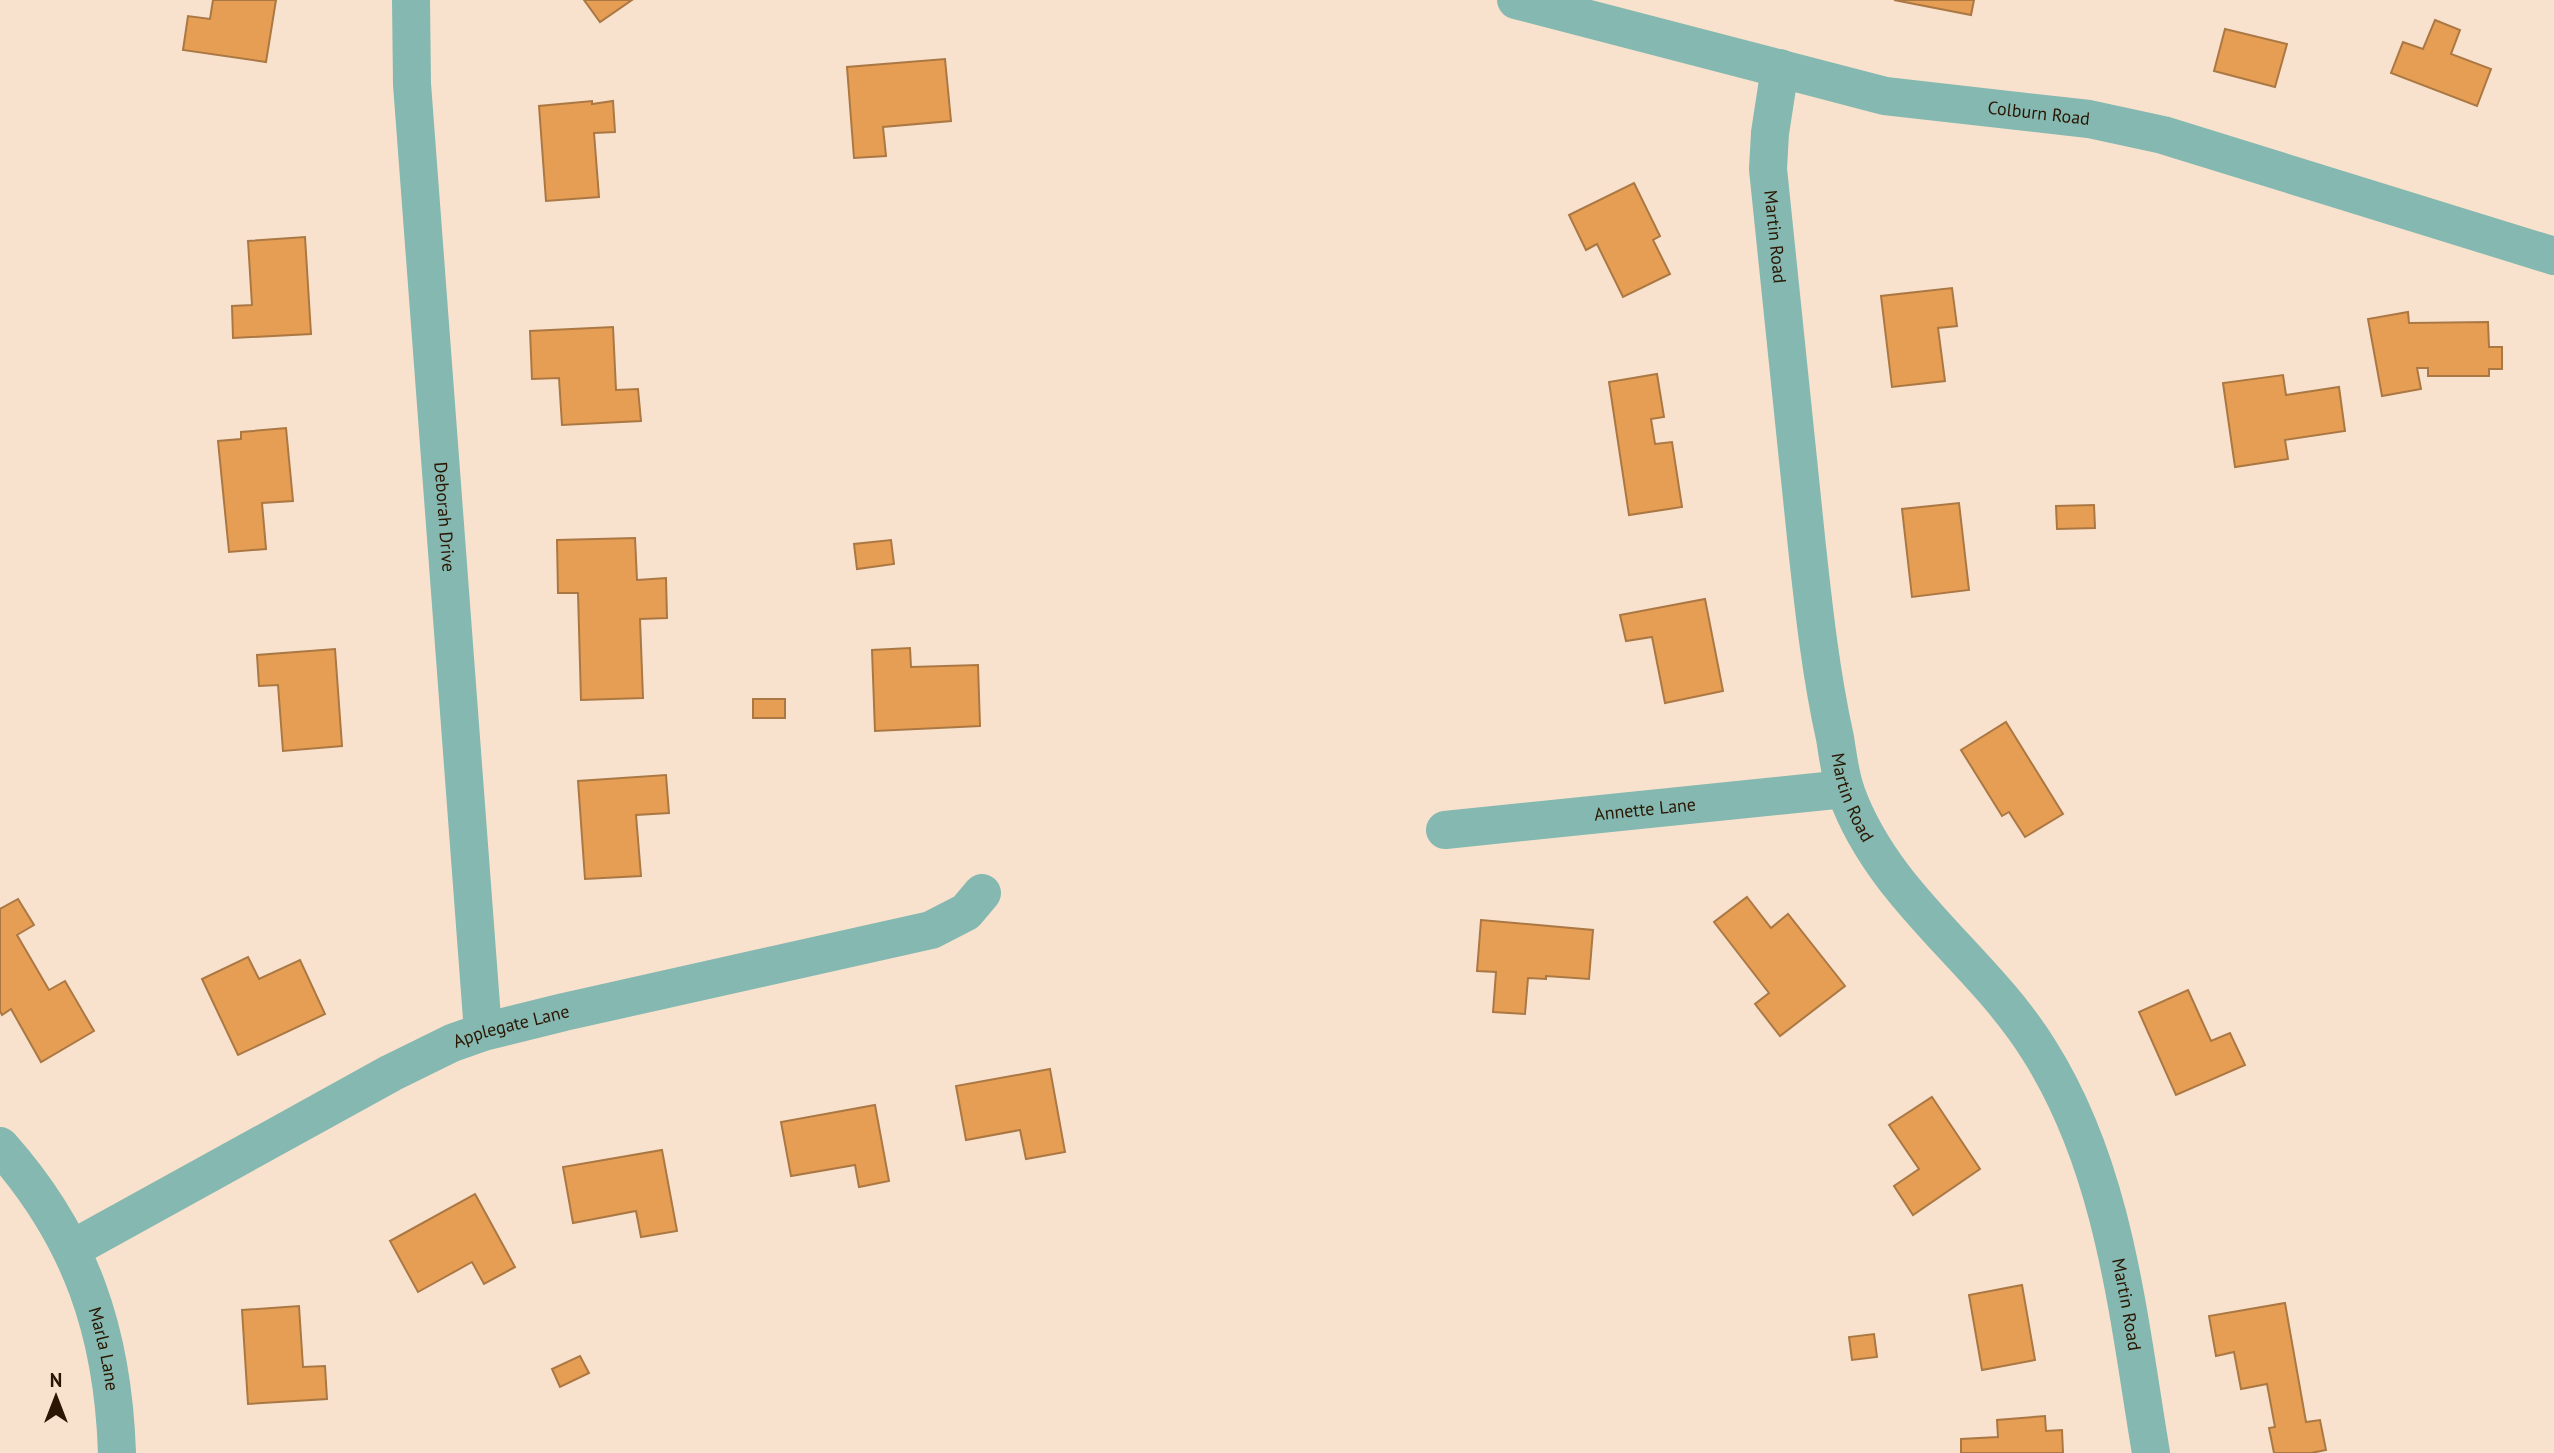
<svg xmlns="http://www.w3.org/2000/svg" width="2554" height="1453" font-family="'PT Sans',sans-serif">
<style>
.building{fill:#e59e54;stroke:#ab7844;stroke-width:2}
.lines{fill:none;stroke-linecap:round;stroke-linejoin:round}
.street{stroke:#84b8b0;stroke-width:38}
.labels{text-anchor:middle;stroke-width:6;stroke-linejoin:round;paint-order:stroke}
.street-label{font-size:18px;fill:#2a1602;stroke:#f8e2cd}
</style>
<rect width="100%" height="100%" fill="#f8e2cd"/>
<g class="building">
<polygon points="213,0 276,0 266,62 183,50 188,16 210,19"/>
<polygon points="584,0 632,0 600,22"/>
<polygon points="1894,0 1974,0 1971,15"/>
<polygon points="2435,20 2460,30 2451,54 2491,69 2477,106 2391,73 2403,42 2423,49"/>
<polygon points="2225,29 2287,44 2275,87 2214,71"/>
<polygon points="945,59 951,121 883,127 886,156 854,158 847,67"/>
<polygon points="592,101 592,104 613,101 615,132 594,133 599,197 546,201 539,106"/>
<polygon points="1634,183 1660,236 1653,240 1670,274 1623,297 1597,244 1586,250 1569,215"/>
<polygon points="305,237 311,334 233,338 232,306 252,305 248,241"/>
<polygon points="1952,288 1957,326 1938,328 1945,381 1892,387 1881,296"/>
<polygon points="2408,312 2409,323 2488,322 2489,347 2502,347 2502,369 2489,369 2489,376 2428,376 2428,368 2417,368 2421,389 2382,396 2368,319"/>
<polygon points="613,327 616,390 638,389 641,421 562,425 559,378 532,379 530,331"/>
<polygon points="1657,374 1664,417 1651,419 1655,444 1672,442 1682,507 1629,515 1609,382"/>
<polygon points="2283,375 2286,395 2339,387 2345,431 2285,440 2288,459 2235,467 2223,383"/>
<polygon points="286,428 293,501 262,503 266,549 229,552 218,441 241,439 241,432"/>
<polygon points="1959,503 1969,590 1912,597 1902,509"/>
<polygon points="2094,505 2095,528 2057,529 2056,506"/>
<polygon points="635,538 637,580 666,578 667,618 640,619 643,698 581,700 578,593 558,593 557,540"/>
<polygon points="891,540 894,564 857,569 854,544"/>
<polygon points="1705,599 1723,691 1665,703 1652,637 1626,641 1620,615"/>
<polygon points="910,648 911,667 978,665 980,726 875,731 872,650"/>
<polygon points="335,649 342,746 283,751 278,685 259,686 257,655"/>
<rect x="753" y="699" width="32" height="19"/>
<polygon points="2006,722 2063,814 2025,837 2009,812 2002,816 1961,750"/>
<polygon points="666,775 669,813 636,815 641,876 585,879 578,781"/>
<polygon points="1747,897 1771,928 1788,914 1845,986 1780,1036 1755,1004 1769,993 1714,922"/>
<polygon points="18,899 34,925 17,935 49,990 65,981 94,1031 41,1062 11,1009 2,1015 0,1011 0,909"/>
<polygon points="1481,920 1593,930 1589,979 1546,976 1546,979 1528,978 1525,1014 1493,1012 1496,972 1477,971"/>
<polygon points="248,957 259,979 300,960 325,1014 238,1055 202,979"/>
<polygon points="2188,990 2211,1041 2230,1033 2245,1065 2176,1095 2139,1012"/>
<polygon points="1050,1069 1065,1152 1026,1159 1020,1130 966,1140 956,1086"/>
<polygon points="1932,1097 1980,1169 1913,1215 1894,1186 1919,1169 1889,1125"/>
<polygon points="875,1105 889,1181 859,1187 855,1165 791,1176 781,1122"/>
<polygon points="662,1150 677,1231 641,1237 636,1211 573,1223 563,1167"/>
<polygon points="475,1194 515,1267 484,1284 472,1262 418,1292 390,1241"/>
<polygon points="2022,1285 2035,1360 1982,1370 1969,1295"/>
<polygon points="2285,1303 2306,1422 2320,1420 2326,1450 2311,1453 2274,1453 2269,1428 2275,1427 2267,1384 2241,1389 2234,1352 2216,1356 2209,1316"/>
<polygon points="299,1306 303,1367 325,1366 327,1399 248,1404 242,1310"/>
<polygon points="1874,1334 1877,1357 1852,1360 1849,1337"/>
<polygon points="580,1356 589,1373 560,1387 552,1369"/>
<polygon points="2045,1416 2046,1431 2062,1430 2063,1453 1961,1453 1961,1439 1998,1437 1997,1420"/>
</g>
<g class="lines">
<g class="street">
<path id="s1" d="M411 0 412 84 483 1032"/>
<path id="s2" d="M1516 0 1885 96 2089 119 2163 135 2554 256"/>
<path id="s3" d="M1780 68 1770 133 1768 169C1781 295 1794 421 1807 547 1814 611 1821 675 1835 738 1838 756 1840 775 1846 792 1884 898 1982 958 2039 1050 2115 1170 2128 1316 2151 1453"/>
<path id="s4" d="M1445 830 1845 789"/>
<path id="s5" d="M0 1146C81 1237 113 1332 117 1453"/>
<path id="s6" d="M72 1249 391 1073 452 1043 483 1032 564 1012 931 930 966 912 982 893"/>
</g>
</g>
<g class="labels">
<g class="street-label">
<text dy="6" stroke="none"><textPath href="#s2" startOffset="536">Colburn Road</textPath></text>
<text dy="6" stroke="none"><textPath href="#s3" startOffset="170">Martin Road</textPath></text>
<text dy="6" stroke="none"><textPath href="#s1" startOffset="518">Deborah Drive</textPath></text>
<text dy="6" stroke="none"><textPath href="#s3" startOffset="737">Martin Road</textPath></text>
<text dy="6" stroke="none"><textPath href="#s4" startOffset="201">Annette Lane</textPath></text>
<text dy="6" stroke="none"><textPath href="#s6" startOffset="494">Applegate Lane</textPath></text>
<text dy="6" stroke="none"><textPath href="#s3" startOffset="1325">Martin Road</textPath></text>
<text dy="6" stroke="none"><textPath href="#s5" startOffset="231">Marla Lane</textPath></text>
</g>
</g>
<g transform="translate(56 1397)" stroke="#f8e2cd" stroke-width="5" paint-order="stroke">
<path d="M0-5L12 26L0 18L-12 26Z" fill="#2a1602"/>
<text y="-10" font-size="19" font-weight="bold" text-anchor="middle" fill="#2a1602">N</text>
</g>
</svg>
